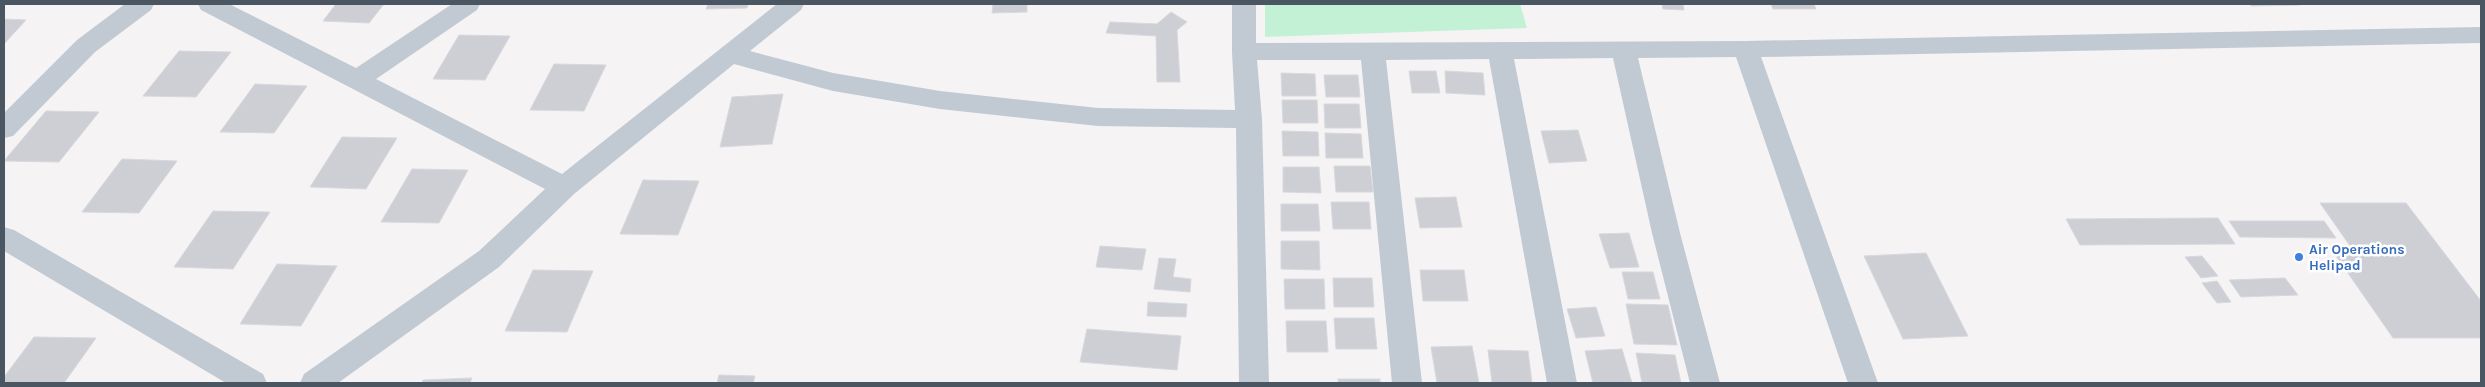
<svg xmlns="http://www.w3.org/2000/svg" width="2485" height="387" font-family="Karla,sans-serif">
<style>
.green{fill:#c3f1d5}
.building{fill:#cdcfd5;stroke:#d7d9de}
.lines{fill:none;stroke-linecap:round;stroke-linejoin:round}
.minor{fill:#c1cad2;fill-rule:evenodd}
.shop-dot{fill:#3f7fe0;stroke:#fff;stroke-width:2}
.labels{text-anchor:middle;stroke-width:5;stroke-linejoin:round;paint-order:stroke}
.shop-label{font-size:14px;font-weight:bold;fill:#366cbe;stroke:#fff;text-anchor:start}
</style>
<rect width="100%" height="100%" fill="#f5f3f3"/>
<polygon class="green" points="1265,4 1520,4 1527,28 1265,37"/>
<g class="building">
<polygon points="336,4 384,4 369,23 323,21"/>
<polygon points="708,4 748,4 747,8 706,9"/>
<polygon points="993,4 1027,4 1027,12 992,13"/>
<polygon points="1662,4 1683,4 1684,10 1663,9"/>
<polygon points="1771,4 1814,4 1816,9 1773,9"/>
<polygon points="2250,4 2299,4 2300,5 2251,6"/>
<polygon points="1171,12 1187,22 1177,30 1180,82 1157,82 1156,36 1106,33 1110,22 1157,24"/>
<polygon points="4,19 26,20 4,44"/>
<polygon points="459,35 510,36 485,80 433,79"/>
<polygon points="179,51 231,52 196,97 143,96"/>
<polygon points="554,64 606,65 584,111 530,110"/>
<polygon points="1409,71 1436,71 1440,93 1412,93"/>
<polygon points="1445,71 1483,73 1485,95 1446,93"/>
<polygon points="1281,73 1315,74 1316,96 1282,96"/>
<polygon points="1324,75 1358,75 1360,97 1326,97"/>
<polygon points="255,84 307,86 274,133 220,132"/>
<polygon points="783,94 772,144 720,147 732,97"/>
<polygon points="1282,100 1317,100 1318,123 1283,123"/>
<polygon points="1324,104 1359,104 1361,128 1325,128"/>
<polygon points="46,111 99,112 59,162 4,161"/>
<polygon points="1578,130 1587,161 1549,163 1541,131"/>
<polygon points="1282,131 1318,132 1319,156 1283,156"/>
<polygon points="1325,133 1361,134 1363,158 1326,158"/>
<polygon points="342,137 397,138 366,189 310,187"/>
<polygon points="122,159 177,161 139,213 82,212"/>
<polygon points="1334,166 1370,166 1373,192 1336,192"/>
<polygon points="1283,167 1319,167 1321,193 1283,192"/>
<polygon points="412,169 468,170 439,223 381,222"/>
<polygon points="643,180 699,181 678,235 620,234"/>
<polygon points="1456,197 1462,227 1420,228 1415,198"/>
<polygon points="1331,202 1369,202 1371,229 1333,229"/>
<polygon points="2320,203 2406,203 2481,301 2481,338 2393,338 2334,253 2355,253"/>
<polygon points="1281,204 1318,204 1320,231 1281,231"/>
<polygon points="213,211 270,212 233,269 174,267"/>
<polygon points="2218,218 2235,244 2080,245 2066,219"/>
<polygon points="2229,221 2324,221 2336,238 2240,237"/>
<polygon points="1629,233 1639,267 1610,268 1599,234"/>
<polygon points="1281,241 1319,241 1320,270 1281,269"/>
<polygon points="1100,246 1146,249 1142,270 1096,267"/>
<polygon points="1926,253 1968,336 1903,339 1864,256"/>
<polygon points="2202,256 2218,276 2201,278 2185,257"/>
<polygon points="1159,258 1176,259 1173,277 1191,279 1190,292 1154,289"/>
<polygon points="277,264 337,266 301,326 240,324"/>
<polygon points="533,270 593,271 567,332 505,331"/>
<polygon points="1420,270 1464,270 1468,301 1423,301"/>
<polygon points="1622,272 1653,272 1660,299 1628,299"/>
<polygon points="1333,278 1372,278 1374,307 1334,307"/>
<polygon points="2285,278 2298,295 2241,297 2229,280"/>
<polygon points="1284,279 1324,279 1325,309 1285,309"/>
<polygon points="2217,281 2231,302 2217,303 2202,283"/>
<polygon points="1148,302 1187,304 1186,317 1147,316"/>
<polygon points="1626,304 1668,305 1677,345 1634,344"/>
<polygon points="1596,307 1605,336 1576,338 1567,309"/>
<polygon points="1334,318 1374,318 1377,349 1336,349"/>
<polygon points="1286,321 1326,321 1328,352 1287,352"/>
<polygon points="1087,329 1181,336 1177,370 1080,362"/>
<polygon points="34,337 96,338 64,383 4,383 4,377"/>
<polygon points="1472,346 1479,383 1437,383 1431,347"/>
<polygon points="1622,349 1632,383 1593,383 1585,351"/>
<polygon points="1488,350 1528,351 1532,383 1492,383"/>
<polygon points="1636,353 1675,355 1681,383 1642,383"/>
<polygon points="719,375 755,376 753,383 717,383"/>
<polygon points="472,378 470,383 422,383 423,380"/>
<rect x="1338" y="379" width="42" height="4"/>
</g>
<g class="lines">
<g class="minor">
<polygon points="125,4 154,4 151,10 95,52 13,136 4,138 4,113 77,40"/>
<polygon points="198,4 229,4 356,68 452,4 480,4 477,10 376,79 562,174 777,4 804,4 801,10 750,51 833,73 940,91 1098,108 1235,110 1232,52 1232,4 1256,4 1256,43 1746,41 2481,27 2481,43 1761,57 1878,383 1848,383 1736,57 1638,58 1680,233 1720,383 1690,383 1652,233 1613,58 1514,59 1577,383 1547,383 1489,59 1386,60 1422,383 1392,383 1361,60 1257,60 1262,119 1269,383 1239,383 1236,128 1098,126 940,109 833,91 734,64 574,194 499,267 338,383 300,383 304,374 479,251 545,189 201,10"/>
<polygon points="4,227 14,230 263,374 267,383 226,383 4,251"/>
</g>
</g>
<circle class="shop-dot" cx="2299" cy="257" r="5"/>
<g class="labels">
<g class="shop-label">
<text x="2309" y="254">Air Operations<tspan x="2309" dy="16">Helipad</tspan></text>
</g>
</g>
<rect width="2485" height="387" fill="none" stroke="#4a5661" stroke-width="10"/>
</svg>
